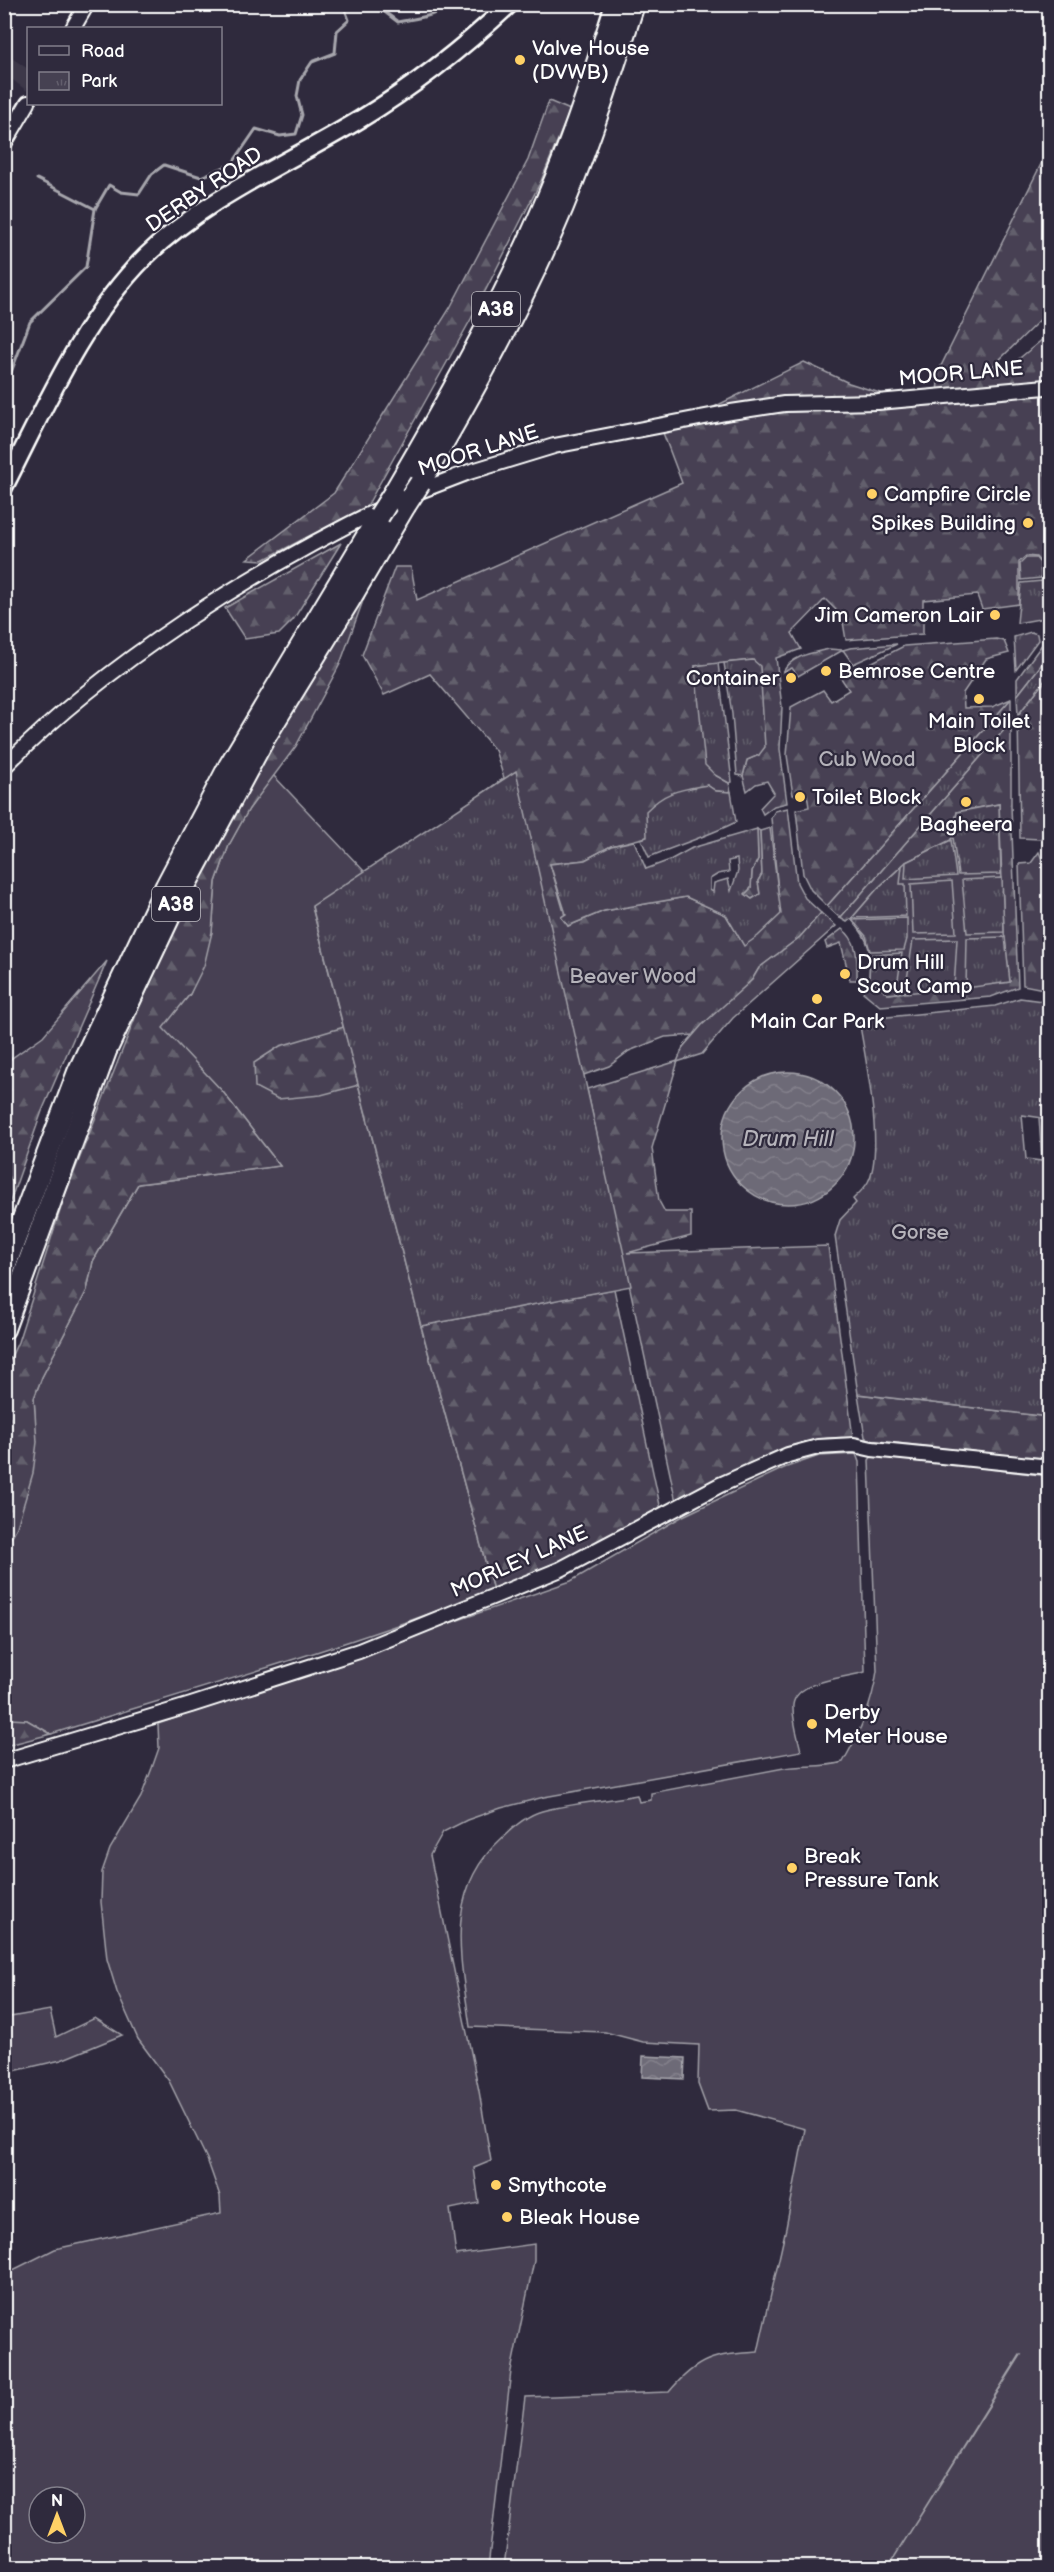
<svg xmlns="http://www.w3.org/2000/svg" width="1054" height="2572" font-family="'Balsamiq Sans',sans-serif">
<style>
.built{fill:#3c3749}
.green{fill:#464152;stroke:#a2a0a8;stroke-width:1.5;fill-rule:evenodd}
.forest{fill:url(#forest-firs);stroke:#a2a0a8;stroke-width:1.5}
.park{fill:url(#park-tufts);stroke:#a2a0a8;stroke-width:1.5;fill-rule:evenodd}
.water{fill:url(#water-waves);stroke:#a7a6ad;stroke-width:1.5}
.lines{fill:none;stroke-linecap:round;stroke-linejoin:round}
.stream{stroke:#a7a6ad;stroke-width:3}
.minor-casing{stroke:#fff;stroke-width:18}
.major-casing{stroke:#fff;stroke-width:21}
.highway-casing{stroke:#fff;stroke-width:24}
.minor{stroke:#2f2a3d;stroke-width:14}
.major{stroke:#2f2a3d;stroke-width:16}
.highway{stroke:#2f2a3d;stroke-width:20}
.highway-bridge-casing{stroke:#fff;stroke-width:24;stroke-linecap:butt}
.highway-bridge{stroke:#2f2a3d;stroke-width:20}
.poi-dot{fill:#ffd166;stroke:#2f2a3d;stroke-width:2}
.labels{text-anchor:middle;stroke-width:4.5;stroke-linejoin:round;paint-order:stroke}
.shield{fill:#2f2a3d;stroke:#c1bfc5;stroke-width:1.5}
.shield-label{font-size:20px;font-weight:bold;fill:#fff}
.poi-label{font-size:21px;fill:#fff;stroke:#2f2a3d;text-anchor:start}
.street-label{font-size:21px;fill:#fff;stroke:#2f2a3d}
.park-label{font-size:21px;fill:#b5b3ba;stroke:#2f2a3d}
.water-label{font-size:22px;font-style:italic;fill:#b6b4bb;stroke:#2f2a3d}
</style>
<defs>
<pattern id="forest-firs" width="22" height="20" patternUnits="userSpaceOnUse" patternTransform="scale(1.5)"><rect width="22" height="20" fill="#464152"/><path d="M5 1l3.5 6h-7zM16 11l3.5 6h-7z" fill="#625e6c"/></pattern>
<pattern id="park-tufts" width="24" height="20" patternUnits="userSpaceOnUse" patternTransform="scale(1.5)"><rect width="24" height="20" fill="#464152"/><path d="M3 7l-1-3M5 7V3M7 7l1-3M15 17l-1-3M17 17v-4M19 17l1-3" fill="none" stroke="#625e6c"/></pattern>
<pattern id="water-waves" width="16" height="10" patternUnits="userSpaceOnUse" patternTransform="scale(1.5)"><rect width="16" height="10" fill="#6d6a77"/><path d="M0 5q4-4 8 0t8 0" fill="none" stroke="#83808b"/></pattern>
</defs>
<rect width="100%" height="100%" fill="#2f2a3d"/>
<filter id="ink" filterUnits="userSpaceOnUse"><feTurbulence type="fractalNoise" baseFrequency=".0167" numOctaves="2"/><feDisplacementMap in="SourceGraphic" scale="12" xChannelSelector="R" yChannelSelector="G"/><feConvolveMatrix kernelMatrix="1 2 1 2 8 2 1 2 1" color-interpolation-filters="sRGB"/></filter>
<g filter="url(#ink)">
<polygon class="built" points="9,56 28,69 27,91 5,74 5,61"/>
<g class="green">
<polygon points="1026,558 1036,558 1040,563 1041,578 1021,580 1020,564"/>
<polygon points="897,644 853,664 843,650 850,648"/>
<path d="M273 775 365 872 312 907 421 1326 493 1590C349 1646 199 1688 51 1734L27 1720H5V1548L17 1527 35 1416 34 1398 42 1377 87 1290 93 1261 138 1184 280 1166 223 1092 162 1028 190 994 212 932 216 882 229 845 249 809Z"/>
<path d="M999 804 1005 937 966 988 888 994 869 979C871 950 871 942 852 920V918L878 888 957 812Z"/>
<polygon points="1039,1117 1049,1119 1049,1162 1042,1161"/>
<path d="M856 1454 859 1462 865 1672C846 1678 796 1680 793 1705 792 1719 798 1737 801 1751L544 1797 501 1808 467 1820 443 1832 430 1855 479 2091 491 2161 474 2168 479 2203 450 2209 456 2255 534 2244V2261L511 2371 488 2567 5 2568V2274L55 2249 221 2213 220 2196 207 2159 169 2081 138 2039 117 1992 107 1959 101 1902 102 1872 110 1849 141 1797 152 1768 159 1748 158 1724 571 1581 683 1516 784 1468 819 1456ZM39 2497H75V2533H39Z"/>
<path d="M873 1455 1049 1476V2567H504L525 2397 669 2392C698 2357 714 2355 758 2352L786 2228 805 2129 736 2110 708 2111 698 2084 699 2045 643 2042 605 2032 470 2027C461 1959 443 1892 501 1839 512 1828 527 1815 542 1811 573 1803 606 1801 637 1795L639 1802 651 1800V1793L784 1768C804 1765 824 1768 843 1762 860 1732 872 1705 877 1671L869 1460ZM1020 2355H1021L890 2564Z"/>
<polygon points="50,2010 56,2037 95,2018 122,2035 61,2060 5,2073 5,2018"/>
</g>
<g class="forest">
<polygon points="549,101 570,110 541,181 471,319 367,506 263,560 247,559 334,493 450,308 528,160"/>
<polygon points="1049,148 1049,311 992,367 1010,366 1049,334 1049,601 1046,563 1041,563 1036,557 1026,556 1019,562 1019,604 982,609 977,595 923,600 923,634 846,640 842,616 825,599 792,633 801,649 776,658 782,707 780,749 787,803 774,806 763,814 760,808 774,793 767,781 756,784 747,791 743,776 747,760 759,755 753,660 695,666 701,717 715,775 729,783 731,792 716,791 707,785 647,837 611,846 585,860 550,864 568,926 604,911 686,897 726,915 744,945 778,891 771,818 775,811 788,808 797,883 805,898 821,913 800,937 759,968 752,980 694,1035 665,1037 629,1051 609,1066 584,1075 319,909 504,778 495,750 430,674 384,695 362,655 395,567 411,567 417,600 682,483 662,430 746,416 790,412 936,405 939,370"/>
<path d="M804 362 849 383 886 395C827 395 769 402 710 409Z"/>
<polygon points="341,543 293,620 279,634 245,639 225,608"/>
<polygon points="365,588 365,595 340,664 296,746 249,809 229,845 216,882 212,932 204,966 190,994 163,1028 223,1092 280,1166 138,1184 93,1261 87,1290 42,1377 34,1398 37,1442 33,1473 17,1527 5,1548 5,1370 18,1342 65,1195 137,1013 191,890 257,761"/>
<polygon points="1049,638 1049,655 1017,696 1017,679 1046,639"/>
<polygon points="996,639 1004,641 1009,653 986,659 963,693 964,708 992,707 1011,699 827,906 811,890 803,874 796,810 809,807 807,794 793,795 787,755 791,707 823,690 831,701 849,690 841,678 904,646"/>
<path d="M829 649 843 650 798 676 792 668 783 672C792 655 812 653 829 649Z"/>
<polygon points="1049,675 1049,835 1040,839 1020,838 1018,715"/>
<polygon points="1011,722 1011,806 1018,987 991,997 880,1006 863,992 869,979 888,994 1010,982 1004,932 999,804 957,812 951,840 906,862 878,888 852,918 847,922 840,918"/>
<polygon points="757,829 760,831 762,874 758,881 760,894 752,899 745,894 751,888 752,871 758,859"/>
<polygon points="1039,852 1044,865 1049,866 1049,990 1023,985 1019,864 1031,863"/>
<path d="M842 929C859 941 857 961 857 980H850L841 943 827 948 825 942Z"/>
<polygon points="107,961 42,1111 5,1216 5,1063 43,1036"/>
<polygon points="344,1027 358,1084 355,1086 321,1095 278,1099 255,1087 254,1063 280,1046"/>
<path d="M678 1061 652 1148 659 1201 665 1212H691V1236L627 1253 828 1246 853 1438C791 1432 730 1475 676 1502L587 1089Z"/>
<polygon points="614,1289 661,1510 571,1561 493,1590 421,1326"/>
<polygon points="858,1394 1049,1417 1049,1460 869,1440 865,1437"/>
<polygon points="10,1719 27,1720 51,1734 5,1746 5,1720"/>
</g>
<g class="park">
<polygon points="1042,581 1045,618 1017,623 1021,583"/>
<polygon points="1031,632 1037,634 1038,640 1016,670 1014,637"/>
<polygon points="1049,655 1049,675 1018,715 1017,696"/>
<polygon points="753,660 760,666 765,747 759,755 747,760 743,776 737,775 732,714 724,663"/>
<polygon points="718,663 732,782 729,783 715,775 705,765 695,666"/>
<polygon points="1011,699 1011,722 840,918 827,906"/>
<polygon points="516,771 631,1286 421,1326 312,906"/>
<path d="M707 785 716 791 731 792 736 822C708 836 678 845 649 857L641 839 647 837 646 811C666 791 679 790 707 785Z"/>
<polygon points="999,804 1001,874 958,875 953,837 957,812"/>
<path d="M770 828 781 914 758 936 744 946 726 915 686 897 604 911 568 926 561 917 566 914 550 864 585 860 611 846 634 841 646 869 670 860 692 848 757 829 758 859 752 871 751 888 745 894 752 899 760 894 758 881 762 874 760 831ZM737 859 738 871 731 891 728 879 714 883 713 892 710 890V879L718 874 729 872 728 861Z"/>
<polygon points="951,840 956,876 905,879 906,862"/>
<polygon points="902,866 900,884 905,884 906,916 852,918 878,888"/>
<polygon points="1002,878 1004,932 967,933 962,880"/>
<polygon points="952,881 956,933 913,934 911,884"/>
<polygon points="821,913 836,926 733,1018 702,1054 677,1062 683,1047 702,1025 752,980 759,968 800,937"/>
<polygon points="907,918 907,939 904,950 870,951 866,936 852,920"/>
<polygon points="1005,937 1010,982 966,988 967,938"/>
<polygon points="957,939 954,988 905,993 913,940"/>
<polygon points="902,953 896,993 888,994 869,979 870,955"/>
<path d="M1020 998 1049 1002V1119L1022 1115 1026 1159 1049 1162V1417L858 1394 835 1236 840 1220 856 1203 853 1199C858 1194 865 1188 868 1182 885 1151 865 1056 859 1020L995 1006Z"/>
</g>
<g class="water">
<circle cx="788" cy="1138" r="66"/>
<polygon points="643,2056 685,2058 684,2079 642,2077"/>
</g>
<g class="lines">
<g class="stream">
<path d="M374 4 398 22C416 18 436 17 450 4"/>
<polyline points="37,179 95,209"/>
<polyline points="4,391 30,322 86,267 95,209 109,185 121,192 139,194 152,174 164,165 201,177 232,164 256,129 280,136 296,134 302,115 297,96 300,80 312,62 335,53 337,31 349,20 343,4"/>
</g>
<g class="minor-casing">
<g id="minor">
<polyline points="73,28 87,4"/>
<polyline points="4,144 28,103"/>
<polyline points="412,494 469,472 554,446 731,412 784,404 878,402 1046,387"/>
<path d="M4 767C109 661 251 572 384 507"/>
<polyline points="4,1761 191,1705 359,1651 561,1569 720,1485 788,1455 818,1447 854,1445 872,1449 1050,1467"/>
</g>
</g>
<g class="major-casing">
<path id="major" d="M4 487C45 407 81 321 146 256 205 198 288 163 359 120 414 87 463 48 510 4"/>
</g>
<g class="highway-casing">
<g id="highway">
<path d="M420 483C472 394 523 303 563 207 590 141 612 73 634 4"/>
<path d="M393 494C453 392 511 288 556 177 579 121 597 63 616 4"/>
<polyline points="4,1269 78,1072 166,886 229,766 379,516"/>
<polyline points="4,1329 106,1051 179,897 264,739 349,601 405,506"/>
</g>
</g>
<use href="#minor" class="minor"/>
<use href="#major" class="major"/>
<use href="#highway" class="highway"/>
<g class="highway-bridge-casing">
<g id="highway-bridge">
<polyline points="405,506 420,483"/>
<polyline points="379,516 393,494"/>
</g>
</g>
<use href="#highway-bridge" class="highway-bridge"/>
</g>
</g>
<g class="poi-dot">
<circle cx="520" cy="60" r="6"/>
<circle cx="872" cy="494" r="6"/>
<circle cx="1028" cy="523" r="6"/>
<circle cx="995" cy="615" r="6"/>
<circle cx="826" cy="671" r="6"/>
<circle cx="791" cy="678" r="6"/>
<circle cx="979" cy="699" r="6"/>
<circle cx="800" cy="797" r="6"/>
<circle cx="966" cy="802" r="6"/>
<circle cx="845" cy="974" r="6"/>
<circle cx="817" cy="999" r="6"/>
<circle cx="812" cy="1724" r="6"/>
<circle cx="792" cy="1868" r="6"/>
<circle cx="496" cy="2185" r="6"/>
<circle cx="507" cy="2217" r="6"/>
</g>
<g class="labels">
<g class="shield">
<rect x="472" y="292" width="48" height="34" rx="4.5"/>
<rect x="152" y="887" width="48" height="34" rx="4.5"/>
</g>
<g class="shield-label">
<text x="496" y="316">A38</text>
<text x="176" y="911">A38</text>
</g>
<g class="poi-label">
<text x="532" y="55">Valve House<tspan x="532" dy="24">(DVWB)</tspan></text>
<text x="884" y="501">Campfire Circle</text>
<text x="1016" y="530" text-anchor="end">Spikes Building</text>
<text x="983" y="622" text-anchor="end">Jim Cameron Lair</text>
<text x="838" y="678">Bemrose Centre</text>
<text x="779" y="685" text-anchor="end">Container</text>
<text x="979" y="728" text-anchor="middle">Main Toilet<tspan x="979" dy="24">Block</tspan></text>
<text x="812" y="804">Toilet Block</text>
<text x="966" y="831" text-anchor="middle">Bagheera</text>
<text x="857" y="969">Drum Hill<tspan x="857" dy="24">Scout Camp</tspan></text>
<text x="817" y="1028" text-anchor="middle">Main Car Park</text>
<text x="824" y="1719">Derby<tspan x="824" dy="24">Meter House</tspan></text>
<text x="804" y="1863">Break<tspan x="804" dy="24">Pressure Tank</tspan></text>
<text x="508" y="2192">Smythcote</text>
<text x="519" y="2224">Bleak House</text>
</g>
<g class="street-label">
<text transform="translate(204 189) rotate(-34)" y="7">DERBY ROAD</text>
<text transform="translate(961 373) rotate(-5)" y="7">MOOR LANE</text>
<text transform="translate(478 450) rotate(-18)" y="7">MOOR LANE</text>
<text transform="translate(519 1561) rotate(-24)" y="7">MORLEY LANE</text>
</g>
<g class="park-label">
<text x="867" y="766">Cub Wood</text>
<text x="633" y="983">Beaver Wood</text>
<text x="920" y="1239">Gorse</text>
</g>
<g class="water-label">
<text x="788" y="1146">Drum Hill</text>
</g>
</g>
<rect width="1054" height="2572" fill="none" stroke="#2f2a3d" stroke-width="24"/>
<rect x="12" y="12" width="1030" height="2548" fill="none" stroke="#fff" stroke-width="2" filter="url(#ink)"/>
<rect x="27" y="27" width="195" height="78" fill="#2f2a3d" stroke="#827f8b" stroke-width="1.5"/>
<rect x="39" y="46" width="30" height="9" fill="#2f2a3d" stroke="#827f8b" stroke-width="1.5"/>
<text x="81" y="57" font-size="18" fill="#ffffff">Road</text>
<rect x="39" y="72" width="30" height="18" fill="url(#park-tufts)" stroke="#827f8b" stroke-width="1.5"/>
<text x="81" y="87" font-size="18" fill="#ffffff">Park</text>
<g transform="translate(57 2515)"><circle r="28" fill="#2f2a3d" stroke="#827f8b" stroke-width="1.5"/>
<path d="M0-4.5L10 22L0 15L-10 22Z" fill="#ffd166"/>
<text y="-9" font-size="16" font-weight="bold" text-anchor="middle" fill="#ffffff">N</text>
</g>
</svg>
